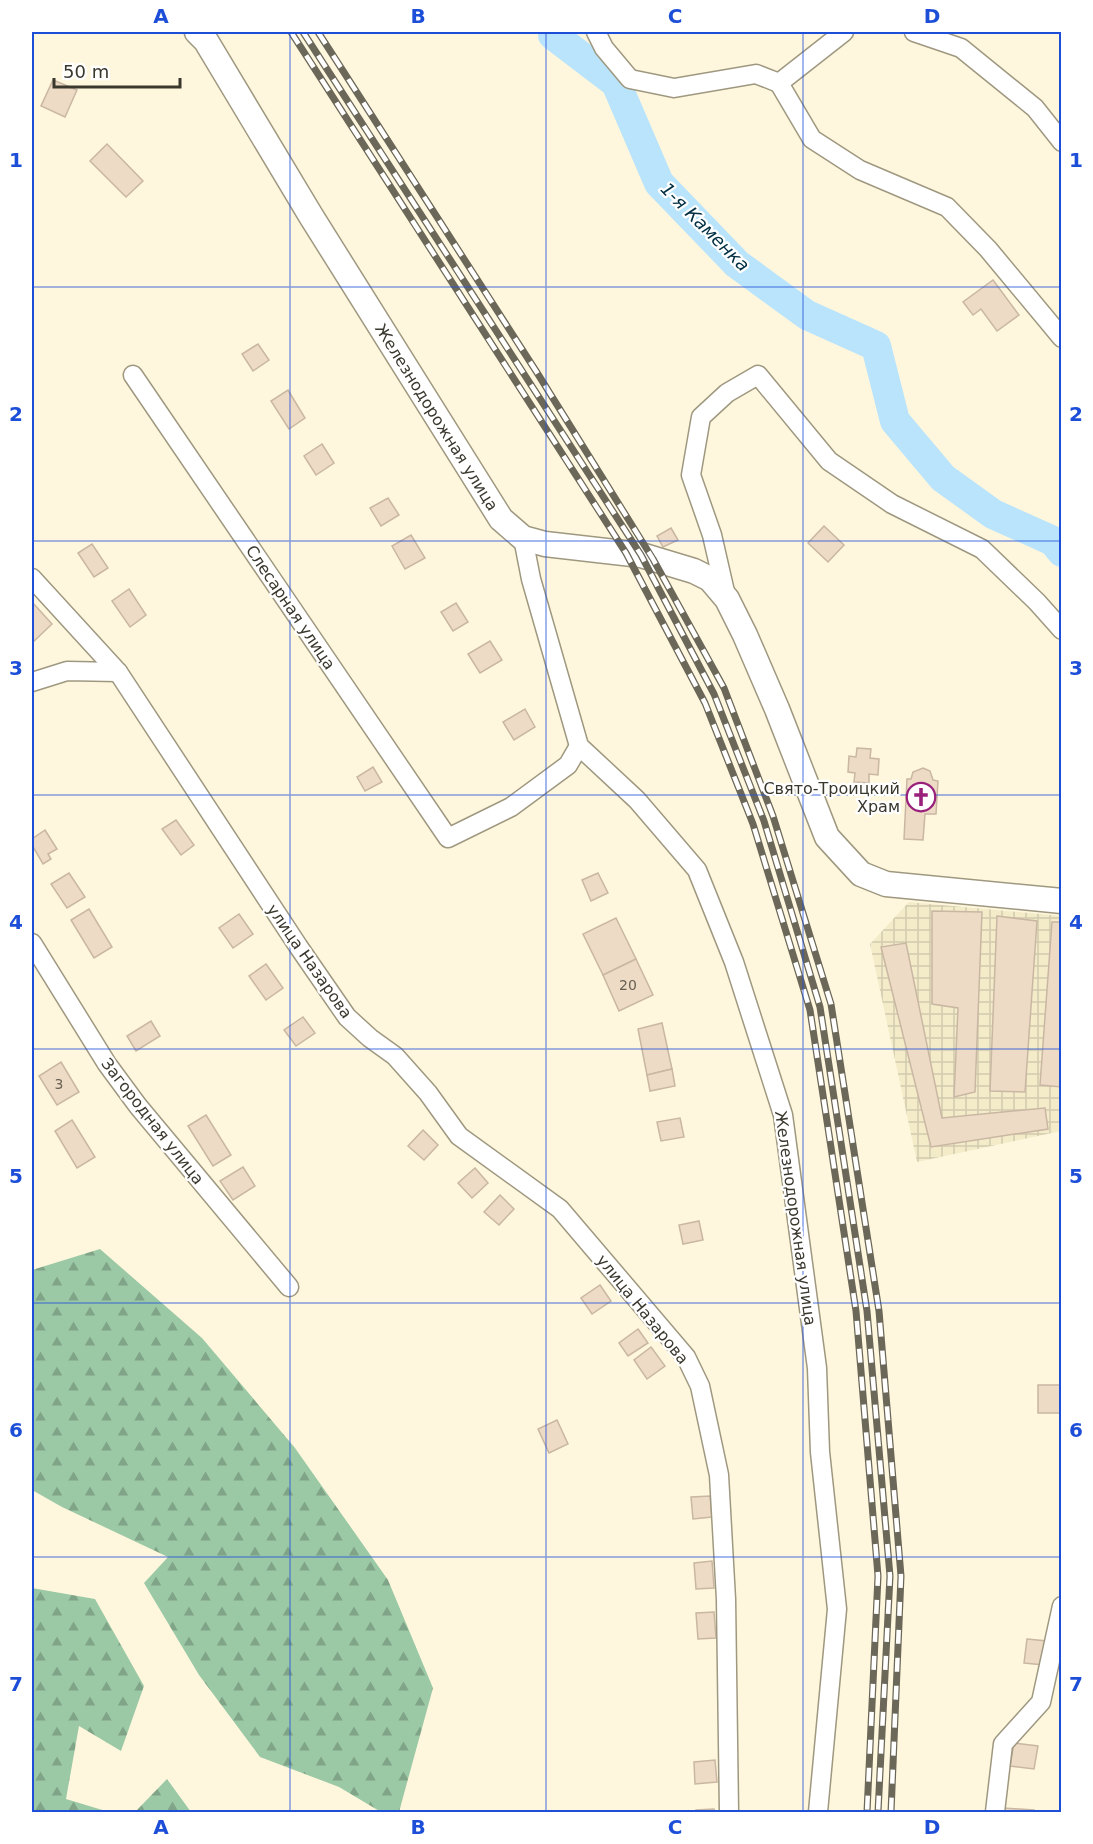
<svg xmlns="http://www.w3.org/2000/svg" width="1093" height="1844" font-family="'DejaVu Sans',sans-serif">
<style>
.industrial{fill:url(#industrial-grid)}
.forest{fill:url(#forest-firs)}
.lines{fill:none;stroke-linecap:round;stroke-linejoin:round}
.river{stroke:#b9e4fc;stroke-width:30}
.building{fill:#eedbc6;stroke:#c9b7a3;stroke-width:1.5}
.street-casing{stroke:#9f9880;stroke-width:21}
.secondary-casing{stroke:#9f9880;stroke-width:27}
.street{stroke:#fff;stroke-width:18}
.secondary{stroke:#fff;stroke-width:24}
.rail-casing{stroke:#6b6759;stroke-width:7}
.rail{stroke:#fff;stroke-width:4.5;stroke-dasharray:14;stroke-linecap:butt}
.grid{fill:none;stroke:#1d4ed8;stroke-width:1.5;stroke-opacity:0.55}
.labels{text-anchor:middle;stroke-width:4.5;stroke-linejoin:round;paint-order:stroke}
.number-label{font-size:14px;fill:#676053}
.street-label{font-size:16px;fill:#3a372d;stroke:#fff}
.poi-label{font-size:16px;fill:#3a372d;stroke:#fff;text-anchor:end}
.water-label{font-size:18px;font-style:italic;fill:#002f43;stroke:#fff}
.neatline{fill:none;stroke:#1d4ed8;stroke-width:2}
.grid-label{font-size:20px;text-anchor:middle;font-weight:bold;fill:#1d4ed8}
</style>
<defs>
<pattern id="industrial-grid" width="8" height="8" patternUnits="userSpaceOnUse" patternTransform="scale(1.5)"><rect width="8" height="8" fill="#f4ebc9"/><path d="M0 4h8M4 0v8" fill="none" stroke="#d2caad"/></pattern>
<pattern id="forest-firs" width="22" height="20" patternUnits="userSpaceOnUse" patternTransform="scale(1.5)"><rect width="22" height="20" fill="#9cc9a5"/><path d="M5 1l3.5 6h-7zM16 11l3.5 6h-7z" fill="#80a487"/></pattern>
</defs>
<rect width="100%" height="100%" fill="#fff7dd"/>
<polygon class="industrial" points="909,902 1061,916 1061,1131 917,1162 870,944"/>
<g class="forest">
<polygon points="100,1249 202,1338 295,1448 388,1580 433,1688 399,1812 381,1812 339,1787 260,1757 199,1675 144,1583 168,1557 62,1507 32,1490 32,1270"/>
<polygon points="32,1588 95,1599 144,1686 121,1751 79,1726 66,1799 109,1812 32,1812"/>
<polygon points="167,1779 191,1812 135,1812"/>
</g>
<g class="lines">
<polyline class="river" points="553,32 553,35 616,83 659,183 737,264 807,315 876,346 895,421 943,478 993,514 1053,541 1062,552"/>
</g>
<g class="building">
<polygon points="53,80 77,90 65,117 41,106"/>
<polygon points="107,144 143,181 126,197 90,161"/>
<polygon points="993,280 1019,315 997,331 981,309 973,315 963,302"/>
<polygon points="258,344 269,360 253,371 242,354"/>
<polygon points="288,390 305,418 289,429 271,401"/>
<polygon points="322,444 334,463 316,475 304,456"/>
<polygon points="388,498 399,515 381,526 370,508"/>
<polygon points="824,526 844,545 828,562 808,543"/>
<polygon points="671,528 678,540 663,547 657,536"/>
<polygon points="411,535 425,558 405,569 392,546"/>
<polygon points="92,544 108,568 94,577 78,553"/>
<polygon points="129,589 146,615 130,627 112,601"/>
<polygon points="32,602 52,624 32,643"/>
<polygon points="456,603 468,622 453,631 441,612"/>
<polygon points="490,641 502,660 480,673 468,654"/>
<polygon points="525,709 535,727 514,740 503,722"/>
<polygon points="857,748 871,749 870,758 879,759 878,775 869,774 869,783 854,782 855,773 848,772 849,756 856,757"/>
<polygon points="373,767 382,782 365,791 357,777"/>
<polygon points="923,768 930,771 933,780 938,781 936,814 925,814 923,840 904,839 907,779 911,779 913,772"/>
<polygon points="176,820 194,845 181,855 162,829"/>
<polygon points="45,830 57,849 48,854 51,859 43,864 32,845 32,839"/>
<polygon points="69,873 85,897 67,908 51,884"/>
<polygon points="598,873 608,893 591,901 582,880"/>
<polygon points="89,909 112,947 94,958 71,920"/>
<polygon points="932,911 982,912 975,1092 954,1097 958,1008 932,1004"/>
<polygon points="239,914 253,934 233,948 219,928"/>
<polygon points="997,916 1037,921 1025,1092 990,1091"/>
<polygon points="616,918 636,959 603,975 583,934"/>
<polygon points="1052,922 1062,922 1062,1087 1040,1085"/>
<polygon points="906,943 942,1118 1045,1108 1048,1129 931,1147 881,947"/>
<polygon points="636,959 653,995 619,1011 603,975"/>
<polygon points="266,964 283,988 266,1000 249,976"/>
<polygon points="303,1017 315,1033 296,1046 284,1030"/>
<polygon points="151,1021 160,1036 136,1051 127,1036"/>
<polygon points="662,1023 672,1069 647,1075 638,1029"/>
<polygon points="61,1062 79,1092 57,1105 39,1076"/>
<polygon points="672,1069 675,1086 650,1091 647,1075"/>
<polygon points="206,1115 231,1155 213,1166 188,1126"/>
<polygon points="680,1118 684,1137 661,1141 657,1122"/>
<polygon points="72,1120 95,1157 77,1168 55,1131"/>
<polygon points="423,1130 438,1145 424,1160 408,1146"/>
<polygon points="243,1167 255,1186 233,1200 220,1181"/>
<polygon points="475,1168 488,1183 472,1198 458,1183"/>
<polygon points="500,1195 514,1209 499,1225 484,1212"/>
<polygon points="699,1221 703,1240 683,1244 679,1225"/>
<polygon points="600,1285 611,1301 592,1314 581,1298"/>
<polygon points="638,1329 648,1343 628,1356 619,1343"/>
<polygon points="651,1347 665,1366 647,1379 634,1360"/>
<rect x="1038" y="1385" width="23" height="28"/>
<polygon points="557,1420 568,1444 549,1453 538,1429"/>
<polygon points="710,1496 712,1517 693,1519 691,1497"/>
<polygon points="712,1561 714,1588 696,1589 694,1563"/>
<polygon points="714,1612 716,1638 698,1639 696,1613"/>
<polygon points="1027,1639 1047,1641 1044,1665 1024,1663"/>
<polygon points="1014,1743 1038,1746 1034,1769 1010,1766"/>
<polygon points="715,1760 717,1782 695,1784 694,1762"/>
<polygon points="1003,1808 1034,1810 1034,1812 1003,1812"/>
<polygon points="714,1809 715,1812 696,1812 696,1810"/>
</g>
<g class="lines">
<g class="street-casing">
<g id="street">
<polyline points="596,32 604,48 630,79 674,88 756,74 779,83"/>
<polyline points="844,32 779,83 812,139 860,170 947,207 988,249 1062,338"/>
<polyline points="914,32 961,48 1035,108 1062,142"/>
<polyline points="133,375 448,838 511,807 568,765 579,746"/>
<polyline points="523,538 531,579 579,746 637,800 697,870 734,962 783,1115 817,1368 820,1452 837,1609 818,1812"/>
<polyline points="32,578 118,672 298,946 347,1017 370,1038 395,1056 428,1093 459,1136 560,1209 686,1357 700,1386 719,1475 726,1599 729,1812"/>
<polyline points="726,596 712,535 691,475 701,417 727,393 758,375 829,461 892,504 982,549 1037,602 1062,630"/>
<polyline points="32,682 67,671 118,672"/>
<polyline points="32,943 107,1064 138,1106 289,1287"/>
<polyline points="995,1812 1003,1744 1041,1702 1062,1606"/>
</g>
</g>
<g class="secondary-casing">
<polyline id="secondary" points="197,32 206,41 311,216 501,519 523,538 545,544 641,555 694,571 710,579 727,599 745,635 777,709 827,837 861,874 886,884 1062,901"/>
</g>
<use href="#street" class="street"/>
<use href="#secondary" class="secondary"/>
<g class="rail-casing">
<g id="rail">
<polyline points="291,32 626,553 705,703 753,824 810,1010 856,1311 878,1576 867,1812"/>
<polyline points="303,32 641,555 714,694 764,821 820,1007 867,1311 890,1576 878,1812"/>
<polyline points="318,32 536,371 653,559 724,688 773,816 831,1004 879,1311 901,1576 891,1812"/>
</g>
</g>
<use href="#rail" class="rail"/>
</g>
<path class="grid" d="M290 32V1812M546 32V1812M803 32V1812M32 287H1062M32 541H1062M32 795H1062M32 1049H1062M32 1303H1062M32 1557H1062"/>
<defs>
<g id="church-ring" transform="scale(1.5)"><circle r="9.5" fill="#fff" stroke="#99217b" stroke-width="1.5"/><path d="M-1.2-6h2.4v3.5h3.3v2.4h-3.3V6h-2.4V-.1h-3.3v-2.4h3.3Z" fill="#99217b"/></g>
</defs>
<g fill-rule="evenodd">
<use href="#church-ring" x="921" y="797"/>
</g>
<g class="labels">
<g class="number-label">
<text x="628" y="990">20</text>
<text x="59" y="1089">3</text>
</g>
<g class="street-label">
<text transform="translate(437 417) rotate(58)" y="6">Железнодорожная улица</text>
<text transform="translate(291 607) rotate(56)" y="6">Слесарная улица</text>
<text transform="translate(310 961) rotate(55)" y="6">улица Назарова</text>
<text transform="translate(153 1121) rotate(52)" y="6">Загородная улица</text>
<text transform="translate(796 1218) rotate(82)" y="6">Железнодорожная улица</text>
<text transform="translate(643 1309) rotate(51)" y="6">улица Назарова</text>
</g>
<g class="poi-label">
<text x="900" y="794">Свято-Троицкий<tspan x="900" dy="18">Храм</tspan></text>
</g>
<g class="water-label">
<text transform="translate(705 227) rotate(45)" y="6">1-я Каменка</text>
</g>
</g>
<rect width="1093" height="1844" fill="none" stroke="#ffffff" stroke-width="66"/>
<path d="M54 78v9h126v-9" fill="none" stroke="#3a372d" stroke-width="3"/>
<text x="63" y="78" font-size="18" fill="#3a372d" stroke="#ffffff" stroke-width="4.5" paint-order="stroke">50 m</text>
<rect x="33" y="33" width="1027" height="1778" class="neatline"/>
<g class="grid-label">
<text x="161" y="23">A</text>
<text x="418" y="23">B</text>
<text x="675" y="23">C</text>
<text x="932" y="23">D</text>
<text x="16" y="167">1</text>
<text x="1076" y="167">1</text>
<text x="16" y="421">2</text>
<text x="1076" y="421">2</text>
<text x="16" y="675">3</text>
<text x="1076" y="675">3</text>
<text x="16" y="929">4</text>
<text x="1076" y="929">4</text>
<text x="16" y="1183">5</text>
<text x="1076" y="1183">5</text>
<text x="16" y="1437">6</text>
<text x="1076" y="1437">6</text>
<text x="16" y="1691">7</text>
<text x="1076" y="1691">7</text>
<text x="161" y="1834">A</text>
<text x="418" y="1834">B</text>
<text x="675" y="1834">C</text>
<text x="932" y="1834">D</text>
</g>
</svg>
